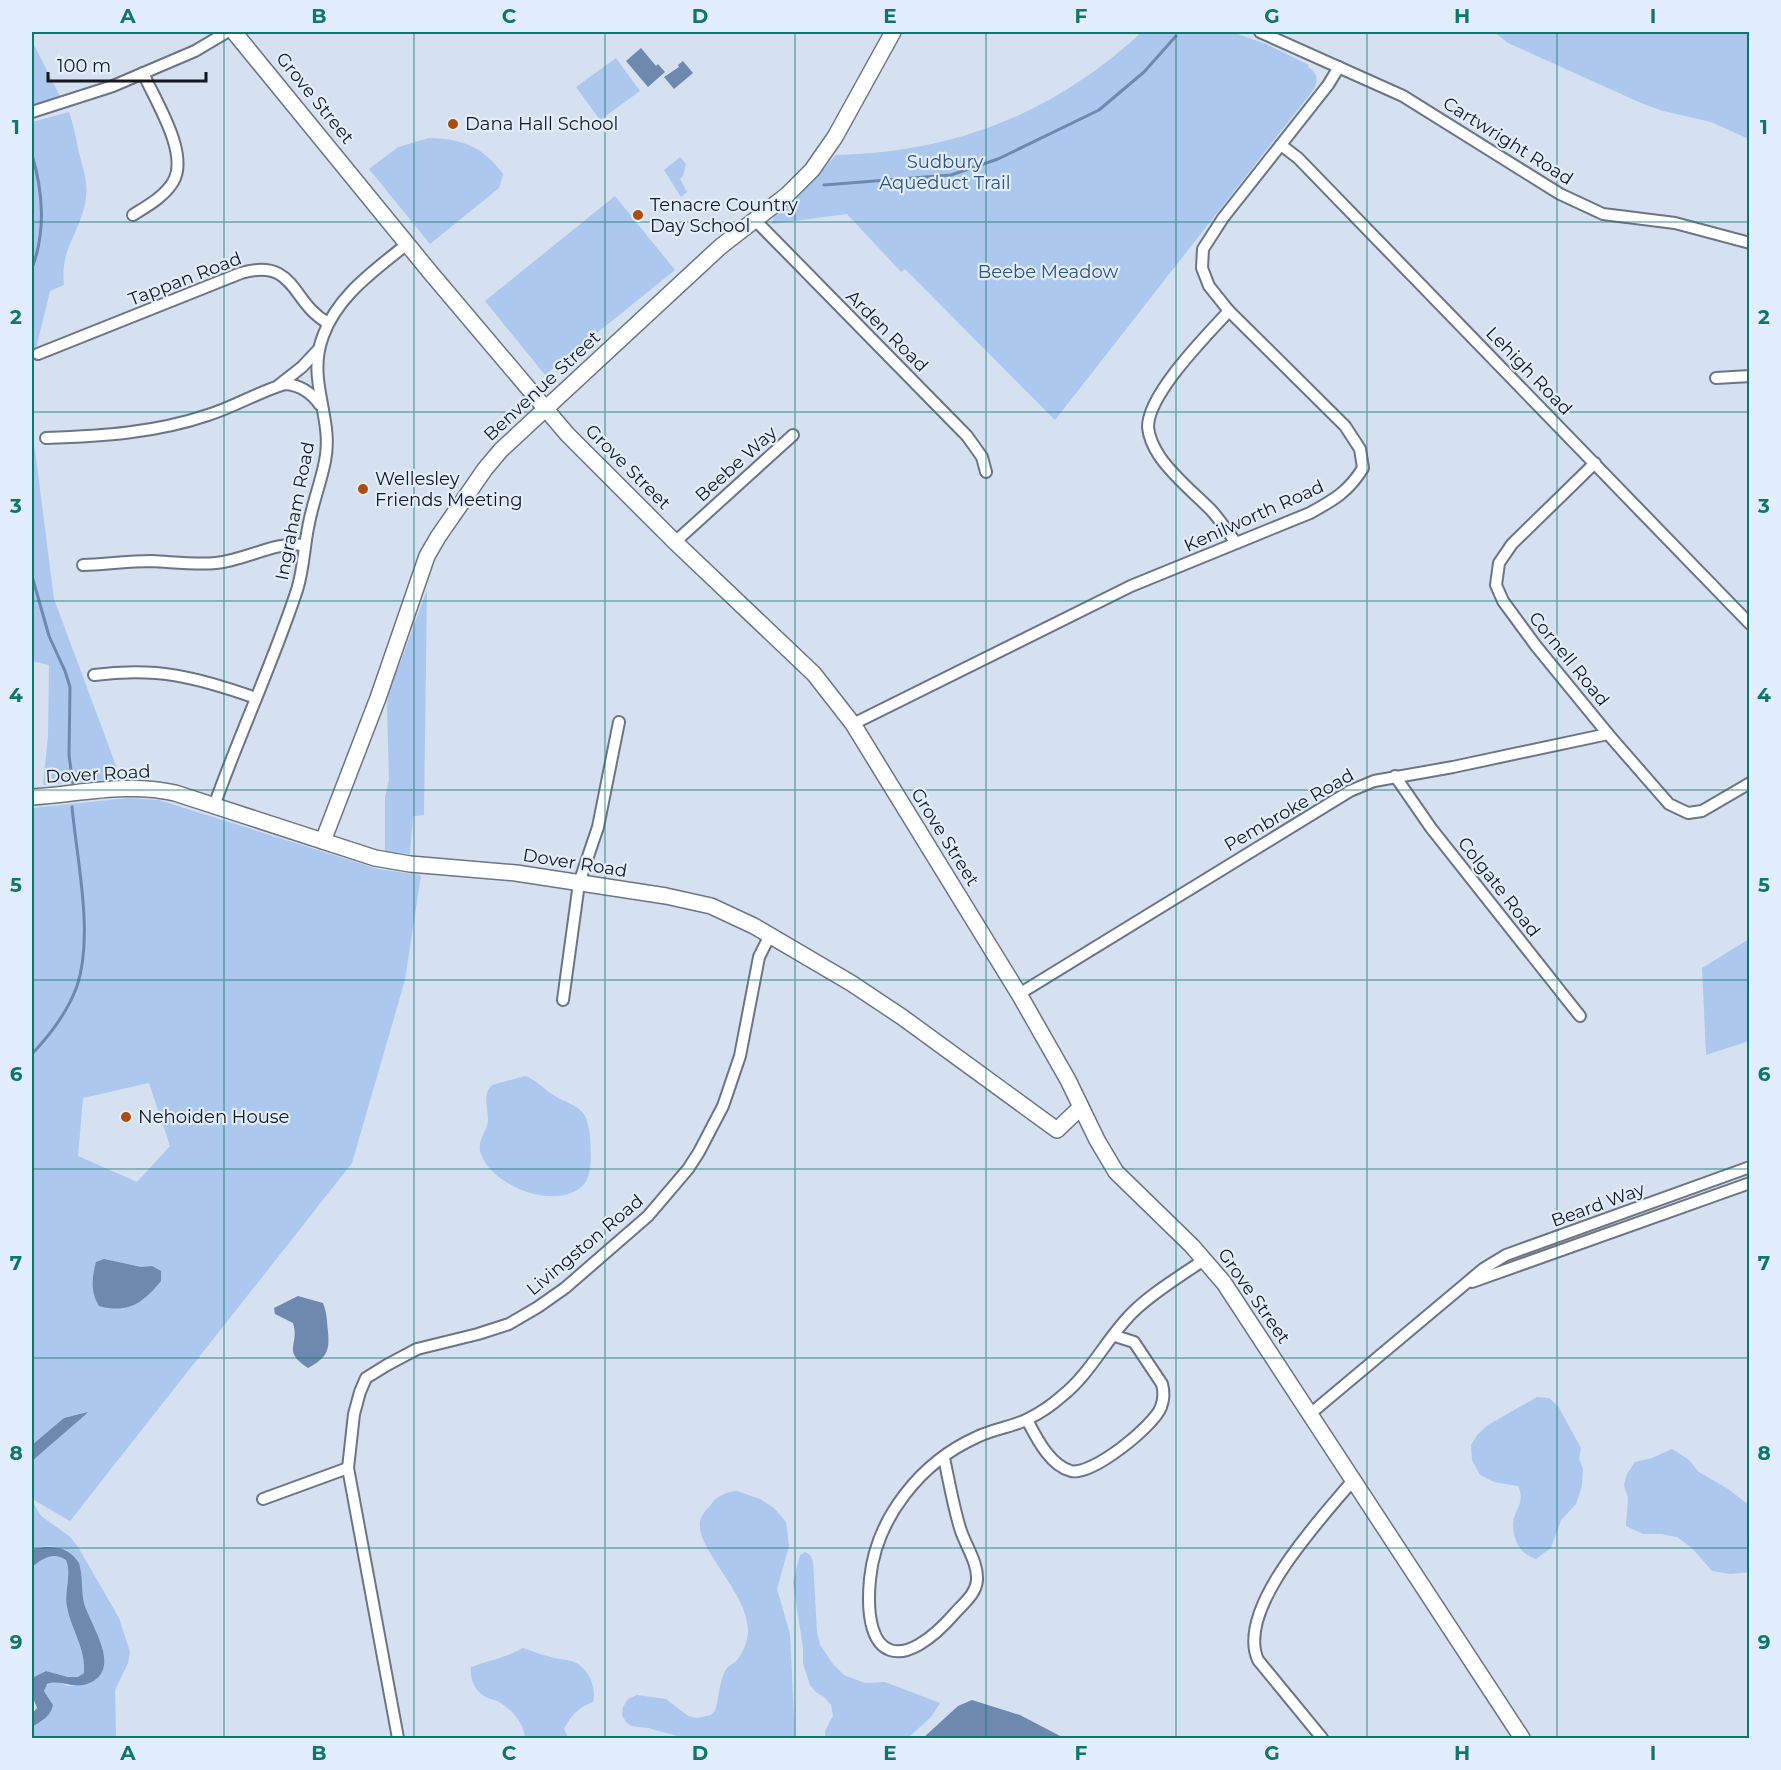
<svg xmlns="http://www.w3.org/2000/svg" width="1781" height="1770" font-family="Montserrat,sans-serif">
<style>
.green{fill:#acc8ef;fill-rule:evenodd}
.water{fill:#6e89b0}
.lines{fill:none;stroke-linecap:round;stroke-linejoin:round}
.stream{stroke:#6e89b0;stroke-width:3}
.street-casing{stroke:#6b7584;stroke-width:14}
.secondary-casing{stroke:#6b7584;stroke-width:18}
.street{stroke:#fff;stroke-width:10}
.secondary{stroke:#fff;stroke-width:15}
.grid{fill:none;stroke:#0f766e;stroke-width:1.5;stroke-opacity:0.55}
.poi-dot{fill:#ae4d09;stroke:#e2edfe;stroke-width:2}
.labels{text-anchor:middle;stroke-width:4.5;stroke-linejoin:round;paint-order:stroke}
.street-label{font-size:18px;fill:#14181d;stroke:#e2edfe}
.poi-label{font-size:18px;fill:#14181d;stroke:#e2edfe;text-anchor:start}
.park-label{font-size:18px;fill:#2e5387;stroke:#e2edfe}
.neatline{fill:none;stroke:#0f766e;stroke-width:2}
.grid-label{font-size:20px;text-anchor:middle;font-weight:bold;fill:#0f766e}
</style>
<rect width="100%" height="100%" fill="#d5e0f0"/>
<g class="green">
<path d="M1142 32H1232L1266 44 1309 65 1308 67C1317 72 1319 80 1314 89L1055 420 905 269 901 272 847 214 772 224 775 213 815 179 836 155C956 152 1054 113 1142 32Z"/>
<polygon points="1494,32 1749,32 1749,139 1711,122 1663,111 1641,103 1508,43"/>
<polygon points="32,41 61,98 32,106"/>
<polygon points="616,58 640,91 600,120 576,87"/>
<path d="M69 112C74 125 76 139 79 153 84 171 89 186 85 204 78 236 60 249 64 285L50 291 32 365V122Z"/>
<path d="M429 138C463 139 482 146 503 174L499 188 430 244 369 169 398 147Z"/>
<polygon points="680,157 686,164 683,176 680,179 687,192 681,197 664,170"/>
<polygon points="615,196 675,270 545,375 485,301"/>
<polygon points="32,427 54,599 121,779 43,785 48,736 49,665 32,661"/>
<polygon points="427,590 424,815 413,816 410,854 385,851 385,797 389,780 387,706 388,695"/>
<path d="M128 798 159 800 378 869 421 875 405 980 352 1163 70 1521 32 1499V808ZM149 1083 170 1146 137 1182 78 1156 83 1098Z"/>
<polygon points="1749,939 1749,1041 1706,1055 1702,968"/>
<path d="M525 1076C537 1080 544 1090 555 1096 564 1102 580 1106 585 1116 587 1119 588 1125 589 1129 591 1141 593 1173 585 1183 561 1213 492 1187 481 1154 476 1140 487 1133 488 1120 488 1107 482 1095 492 1085Z"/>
<path d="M1537 1397 1549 1398 1558 1406 1581 1448 1579 1458 1583 1469 1582 1486 1576 1504 1561 1520 1551 1548 1536 1559C1520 1554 1513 1540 1513 1524 1514 1509 1526 1503 1518 1486L1494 1482 1480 1475 1472 1460 1471 1445 1477 1435 1488 1425Z"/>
<polygon points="1672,1449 1688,1459 1699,1472 1728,1489 1749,1505 1749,1572 1730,1574 1712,1571 1692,1548 1677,1537 1661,1534 1643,1534 1626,1526 1628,1498 1624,1485 1627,1474 1635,1462 1652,1458"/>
<path d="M737 1491 760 1499 774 1508 786 1522 789 1546 777 1589 790 1634 795 1738H685L648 1728 631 1726 626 1722 622 1715 623 1707 628 1699 637 1695 666 1699 688 1716 697 1718 711 1715 715 1711C719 1698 719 1683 725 1671 727 1667 731 1665 735 1662 742 1656 747 1643 748 1633 750 1594 695 1549 700 1521 701 1516 706 1510 710 1506 716 1496 726 1492 737 1491Z"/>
<path d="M32 1501 41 1516 69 1536 78 1547 119 1618 130 1652 128 1663 115 1690 116 1738H32V1727L43 1721 53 1705 44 1691V1687C54 1678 58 1683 69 1686 73 1686 77 1685 81 1685L99 1639C95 1627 87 1616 84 1604 79 1584 87 1554 60 1548 50 1546 41 1546 32 1549Z"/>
<polygon points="805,1552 810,1555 813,1561 817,1632 820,1645 833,1664 844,1675 865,1683 885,1682 940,1703 931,1717 908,1738 825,1738 825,1731 833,1716 831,1705 824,1697 816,1692 810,1685 803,1663 803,1648 793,1582 800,1555"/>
<path d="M54 1555 66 1559C72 1574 64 1591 67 1607 71 1630 86 1649 84 1673L79 1677H68L46 1671 32 1678V1567L45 1557Z"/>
<path d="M523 1648C533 1651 544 1656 555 1658 561 1660 568 1659 574 1662 589 1668 597 1689 593 1702 578 1708 571 1715 564 1729L568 1738H525C524 1723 511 1708 497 1701 495 1700 490 1699 488 1698 476 1693 469 1679 471 1667 490 1660 505 1658 523 1648Z"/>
</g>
<g class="water">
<polygon points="641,48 656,66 658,64 665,72 648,87 626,61"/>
<polygon points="683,61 693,73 674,89 664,77 679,67 678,65"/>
<path d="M104 1259 141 1267 152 1266 161 1271V1281C143 1303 128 1314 99 1306 90 1291 92 1278 96 1262Z"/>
<path d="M298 1296 323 1303C327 1313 327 1322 328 1332 330 1352 326 1358 308 1368 281 1350 300 1346 293 1323L275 1314 274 1308Z"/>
<polygon points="88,1412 85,1415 32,1461 32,1445 64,1418"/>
<path d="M45 1547C60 1547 70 1549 79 1563 83 1576 81 1590 84 1603 90 1625 125 1671 87 1684 72 1689 61 1679 47 1684L44 1691 53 1705C51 1716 41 1722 32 1727V1714L37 1708 32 1695V1678L46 1671 68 1677H78L84 1673C86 1649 71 1629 67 1607 64 1591 72 1574 66 1560 53 1551 42 1559 32 1567V1549Z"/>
<polygon points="972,1700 1020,1715 1064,1738 923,1738 958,1706"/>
</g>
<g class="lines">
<g class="stream">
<path d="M32 155C43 191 46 232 32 268"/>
<polyline points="824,185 951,175 998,159 1099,110 1144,72 1176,36"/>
<polyline points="32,576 49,636 65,671 70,687 69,755 73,785"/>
<path d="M32 1054C50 1035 68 1011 77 986 94 935 77 861 72 807"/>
</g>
<g class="street-casing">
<g id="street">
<polyline points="1260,32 1403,96 1560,194 1603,214 1675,223 1750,243"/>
<polyline points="32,112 113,86 195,51 227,32"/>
<polyline points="1281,145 1298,158 1750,624"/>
<path d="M133 215C147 206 164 197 173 182 190 154 155 100 143 73"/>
<polyline points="755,220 967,436 982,457 986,472"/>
<path d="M1229 311C1207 335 1148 394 1148 427 1149 438 1154 448 1160 457 1174 477 1194 493 1211 510 1220 520 1228 532 1236 543"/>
<path d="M38 354 241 273C296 257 291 303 328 323"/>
<polyline points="1716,378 1750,376"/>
<polyline points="279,385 302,367 318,350"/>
<path d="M46 438C102 436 155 433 208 415 234 407 258 392 285 384 300 385 311 392 320 405"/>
<polyline points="1595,463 1512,544 1499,563 1496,585 1503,601 1536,646 1608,734 1669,804 1688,813 1702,811 1750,783"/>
<polyline points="675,542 793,435"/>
<path d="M83 565C106 564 129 561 152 561 173 562 195 565 216 563 247 560 274 541 305 545"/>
<path d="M94 675C158 667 196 677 256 698"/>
<path d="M853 724 1131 586 1310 513C1334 500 1349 491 1363 468L1360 449 1345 426 1229 311 1209 286 1202 268 1203 249 1223 218 1328 85 1339 67"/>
<polyline points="1395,776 1431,828 1580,1016"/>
<path d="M214 806C240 733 273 663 297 590 304 568 304 545 309 523 313 502 321 482 325 461 334 418 306 381 323 336 338 295 374 271 407 244"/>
<polyline points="1019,994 1350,791 1374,781 1453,767 1608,734"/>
<polyline points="563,1000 579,883 598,827 619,722"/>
<polyline points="1472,1282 1750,1183"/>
<polyline points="1310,1414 1464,1285 1483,1269 1506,1255 1750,1167"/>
<path d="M1027 1420C1036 1437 1050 1466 1071 1471 1092 1476 1154 1426 1161 1407 1164 1399 1164 1391 1162 1384L1134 1342 1115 1336"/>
<path d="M944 1458C949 1481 953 1505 960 1528 965 1545 978 1562 977 1580 976 1594 964 1603 955 1613 903 1673 862 1663 870 1579 876 1518 921 1462 977 1437 993 1429 1012 1427 1028 1419 1040 1413 1052 1405 1062 1396 1091 1373 1106 1339 1132 1313 1153 1292 1181 1276 1205 1259"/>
<polyline points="263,1499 348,1468"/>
<polyline points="398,1738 348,1468 354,1414 360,1392 366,1378 387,1365 417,1349 478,1334 509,1324 538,1307 565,1288 648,1216 688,1169 699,1152 723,1106 740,1056 759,957 770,935"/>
<path d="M1322 1738 1258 1660C1235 1608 1323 1517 1354 1479"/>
</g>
</g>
<g class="secondary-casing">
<g id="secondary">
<polyline points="234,32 430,272 567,434 675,542 814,674 853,724 1019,994 1068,1080 1097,1140 1116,1172 1192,1246 1224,1283 1522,1738"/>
<path d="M32 797C79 794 128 782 175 793L375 858 410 864 516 873 666 896 711 906 754 926 851 983 902 1017 1057 1130 1081 1107"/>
<polyline points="323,841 378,698 427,556 438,537 485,469 501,450 720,247 787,195 812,170 835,137 893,32"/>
</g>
</g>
<use href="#street" class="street"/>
<use href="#secondary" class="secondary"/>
</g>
<path class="grid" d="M224 32V1738M414 32V1738M605 32V1738M795 32V1738M986 32V1738M1176 32V1738M1367 32V1738M1557 32V1738M32 222H1750M32 412H1750M32 601H1750M32 790H1750M32 980H1750M32 1169H1750M32 1358H1750M32 1548H1750"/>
<g class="poi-dot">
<circle cx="453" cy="124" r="6"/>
<circle cx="638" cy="215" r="6"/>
<circle cx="363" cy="489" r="6"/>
<circle cx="126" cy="1117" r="6"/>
</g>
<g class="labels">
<g class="street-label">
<text transform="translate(315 98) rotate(51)" y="6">Grove Street</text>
<text transform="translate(1508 141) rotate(32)" y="6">Cartwright Road</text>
<text transform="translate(185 279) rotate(-21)" y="6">Tappan Road</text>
<text transform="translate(887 331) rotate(45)" y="6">Arden Road</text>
<text transform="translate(1529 371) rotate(46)" y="6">Lehigh Road</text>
<text transform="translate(542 386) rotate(-43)" y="6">Benvenue Street</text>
<text transform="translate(736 464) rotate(-42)" y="6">Beebe Way</text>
<text transform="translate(628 467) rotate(45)" y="6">Grove Street</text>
<text transform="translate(295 511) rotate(-79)" y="6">Ingraham Road</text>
<text transform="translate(1254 516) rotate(-24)" y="6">Kenilworth Road</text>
<text transform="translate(1569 659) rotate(51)" y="6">Cornell Road</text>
<text transform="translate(98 774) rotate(-3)" y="6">Dover Road</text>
<text transform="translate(1289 810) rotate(-30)" y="6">Pembroke Road</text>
<text transform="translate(945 837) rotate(58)" y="6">Grove Street</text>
<text transform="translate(575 863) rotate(9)" y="6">Dover Road</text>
<text transform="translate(1499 887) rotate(52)" y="6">Colgate Road</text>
<text transform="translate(1598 1205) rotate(-20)" y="6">Beard Way</text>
<text transform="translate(585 1245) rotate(-40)" y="6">Livingston Road</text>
<text transform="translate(1254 1296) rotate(55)" y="6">Grove Street</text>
</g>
<g class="poi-label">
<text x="465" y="130">Dana Hall School</text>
<text x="650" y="211">Tenacre Country<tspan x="650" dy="21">Day School</tspan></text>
<text x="375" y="485">Wellesley<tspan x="375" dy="21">Friends Meeting</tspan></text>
<text x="138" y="1123">Nehoiden House</text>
</g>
<g class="park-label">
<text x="945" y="168">Sudbury<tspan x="945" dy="21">Aqueduct Trail</tspan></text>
<text x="1048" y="278">Beebe Meadow</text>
</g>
</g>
<rect width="1781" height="1770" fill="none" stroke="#e2edfe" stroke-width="66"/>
<path d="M48 72v9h158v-9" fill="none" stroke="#14181d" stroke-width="3"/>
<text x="57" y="72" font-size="18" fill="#14181d" stroke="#e2edfe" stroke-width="4.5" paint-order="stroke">100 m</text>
<rect x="33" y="33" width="1715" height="1704" class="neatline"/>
<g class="grid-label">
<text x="128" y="23">A</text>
<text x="319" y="23">B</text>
<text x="509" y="23">C</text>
<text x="700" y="23">D</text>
<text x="890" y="23">E</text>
<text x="1081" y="23">F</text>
<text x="1272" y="23">G</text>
<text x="1462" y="23">H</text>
<text x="1653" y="23">I</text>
<text x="16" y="134">1</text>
<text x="1764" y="134">1</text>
<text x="16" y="324">2</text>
<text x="1764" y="324">2</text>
<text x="16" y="513">3</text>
<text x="1764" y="513">3</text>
<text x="16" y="702">4</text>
<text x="1764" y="702">4</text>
<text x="16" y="892">5</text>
<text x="1764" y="892">5</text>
<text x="16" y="1081">6</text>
<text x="1764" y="1081">6</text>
<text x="16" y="1270">7</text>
<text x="1764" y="1270">7</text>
<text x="16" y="1460">8</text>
<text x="1764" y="1460">8</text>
<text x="16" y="1649">9</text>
<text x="1764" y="1649">9</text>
<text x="128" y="1760">A</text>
<text x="319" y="1760">B</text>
<text x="509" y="1760">C</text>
<text x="700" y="1760">D</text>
<text x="890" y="1760">E</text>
<text x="1081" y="1760">F</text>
<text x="1272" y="1760">G</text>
<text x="1462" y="1760">H</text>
<text x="1653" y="1760">I</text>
</g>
</svg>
